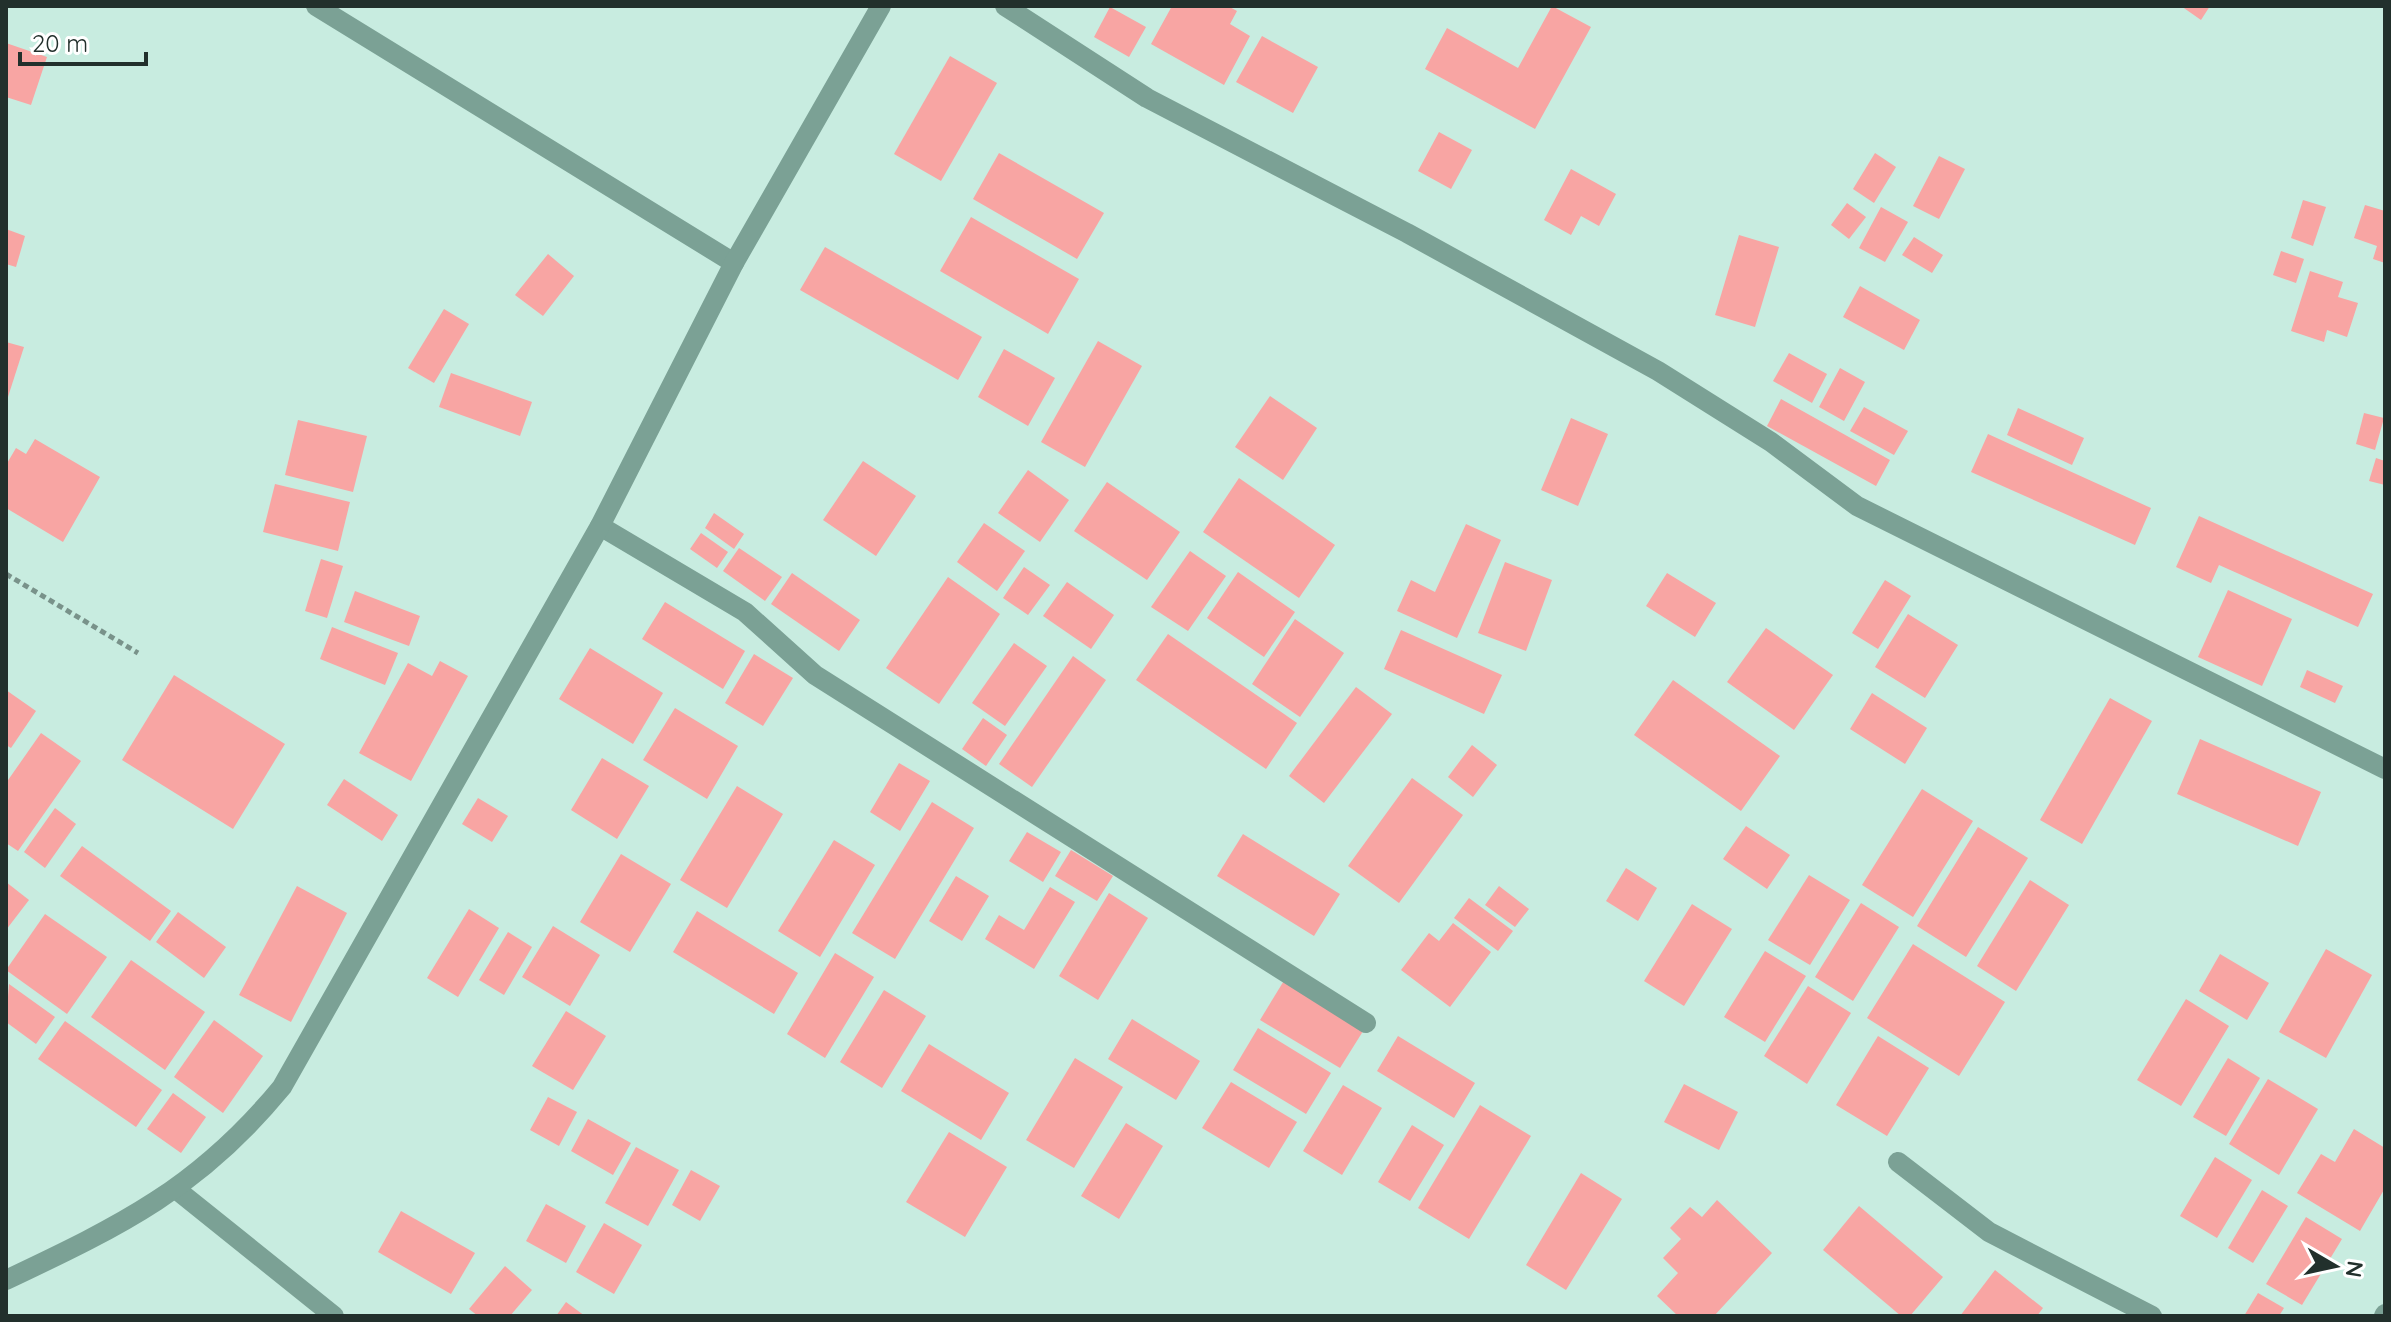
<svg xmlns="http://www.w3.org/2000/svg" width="2391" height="1322" font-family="Quicksand,sans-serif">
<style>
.building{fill:#f8a5a3}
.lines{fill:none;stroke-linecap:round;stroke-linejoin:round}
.path{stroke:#79928a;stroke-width:5;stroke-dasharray:6 4;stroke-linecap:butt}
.minor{stroke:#7ba195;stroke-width:20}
</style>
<rect width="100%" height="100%" fill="#c8ece0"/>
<g class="building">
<polygon points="1172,6 1228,6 1237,11 1230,24 1250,36 1224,85 1151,44"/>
<polygon points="1552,6 1591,27 1535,129 1425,69 1447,28 1518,68"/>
<polygon points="2181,6 2210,6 2201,20"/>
<polygon points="1110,7 1146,27 1129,57 1094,37"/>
<polygon points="1262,36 1318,67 1293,113 1236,82"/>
<polygon points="6,43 47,57 31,105 6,97"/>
<polygon points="950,56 997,83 941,181 894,154"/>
<polygon points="1439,132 1472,150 1451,189 1418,171"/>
<polygon points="999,153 1104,213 1077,259 973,199"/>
<polygon points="1875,153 1896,167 1874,203 1853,189"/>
<polygon points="1939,156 1965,169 1939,219 1913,206"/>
<polygon points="1571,169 1616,194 1599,226 1581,216 1571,235 1544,220"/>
<polygon points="2303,200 2326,207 2313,246 2291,238"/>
<polygon points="1847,203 1866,217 1849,239 1831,225"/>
<polygon points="2365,205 2385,211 2385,263 2373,259 2377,246 2354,238"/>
<polygon points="1881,207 1908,222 1885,262 1859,248"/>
<polygon points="971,217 1079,279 1048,334 940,271"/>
<polygon points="6,229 25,236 16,267 6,264"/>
<polygon points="1739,235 1779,247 1755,327 1715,315"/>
<polygon points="1914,237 1943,255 1932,273 1902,255"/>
<polygon points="825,247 982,337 958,380 800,290"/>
<polygon points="2281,251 2304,259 2296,283 2273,275"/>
<polygon points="548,254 574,276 543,316 515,295"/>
<polygon points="2310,271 2343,282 2338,297 2358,303 2347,337 2327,330 2324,342 2291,331"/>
<polygon points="1860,286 1920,320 1904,350 1843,317"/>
<polygon points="444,309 469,324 434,383 408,368"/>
<polygon points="1098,341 1142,366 1085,467 1041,442"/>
<polygon points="6,342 24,347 7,400 6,400"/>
<polygon points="1004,349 1055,378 1028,426 978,397"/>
<polygon points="1789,353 1827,374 1812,403 1773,381"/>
<polygon points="1840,368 1865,382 1844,421 1819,407"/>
<polygon points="451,373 532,402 520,436 439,407"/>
<polygon points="1270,396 1317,428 1283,480 1235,447"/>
<polygon points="1781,399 1890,460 1876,486 1767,426"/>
<polygon points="1864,407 1908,431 1894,455 1850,431"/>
<polygon points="2018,408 2084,438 2072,465 2007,435"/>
<polygon points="2364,413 2384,418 2375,450 2356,444"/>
<polygon points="1571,418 1608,434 1578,506 1541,490"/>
<polygon points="298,420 367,436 353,492 285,475"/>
<polygon points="1988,434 2151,508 2135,545 1971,472"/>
<polygon points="35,439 100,477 63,542 6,508 6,465 16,448 26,454"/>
<polygon points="2376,458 2385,461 2385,485 2369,481"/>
<polygon points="863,461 916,496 876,556 823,520"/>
<polygon points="1028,470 1069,500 1040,542 998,513"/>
<polygon points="1239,478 1335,545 1299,598 1203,532"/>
<polygon points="1107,482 1180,532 1147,580 1074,531"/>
<polygon points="275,484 350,502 338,551 263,532"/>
<polygon points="714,513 744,534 734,549 705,528"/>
<polygon points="2199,516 2373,594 2358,627 2219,565 2211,583 2176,567"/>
<polygon points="984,523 1025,551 997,591 957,562"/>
<polygon points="1466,524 1501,540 1457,638 1397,611 1411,580 1435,592"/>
<polygon points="701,533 728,552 717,568 690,549"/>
<polygon points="739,548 782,577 765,601 723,571"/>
<polygon points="1190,551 1226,576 1188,631 1151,607"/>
<polygon points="321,559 343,566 327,618 305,611"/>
<polygon points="1505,562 1552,580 1526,651 1478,633"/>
<polygon points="1024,567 1050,585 1028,615 1003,598"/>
<polygon points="1238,572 1295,612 1264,657 1207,618"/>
<polygon points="792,573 860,620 839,651 771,604"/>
<polygon points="1667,573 1716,603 1695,637 1646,606"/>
<polygon points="948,577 1000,614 939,704 886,668"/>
<polygon points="1885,580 1911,596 1878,649 1852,633"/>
<polygon points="1067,582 1114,615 1091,649 1043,616"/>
<polygon points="2228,590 2292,619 2262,686 2198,657"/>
<polygon points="355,591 420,616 409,646 344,622"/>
<polygon points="665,602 745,651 723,689 642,639"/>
<polygon points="1908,614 1958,645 1925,698 1875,667"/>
<polygon points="1295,619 1344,653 1300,717 1252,684"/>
<polygon points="332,627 398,653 385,685 320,659"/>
<polygon points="1766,628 1833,675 1794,730 1727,682"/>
<polygon points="1401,630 1502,675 1484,714 1384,669"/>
<polygon points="1168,634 1297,723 1266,769 1136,680"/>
<polygon points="1014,643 1047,666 1005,726 972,703"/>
<polygon points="590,648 663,693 633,744 559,699"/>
<polygon points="754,654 793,678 763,726 725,703"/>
<polygon points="1073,656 1106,680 1032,787 999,764"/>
<polygon points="440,661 468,676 411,781 359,753 408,663 432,676"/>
<polygon points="2307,670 2343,686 2335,703 2300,687"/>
<polygon points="174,675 285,744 233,829 122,760"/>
<polygon points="1673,680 1780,756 1741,811 1634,735"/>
<polygon points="1356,687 1392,714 1324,803 1289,776"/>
<polygon points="6,690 36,711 11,748 6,745"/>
<polygon points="1872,693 1927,728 1905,764 1850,729"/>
<polygon points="2110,698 2152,721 2082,844 2040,820"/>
<polygon points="675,708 738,746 707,799 643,760"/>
<polygon points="983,718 1007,735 986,766 962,749"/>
<polygon points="41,733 81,761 18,851 6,843 6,783"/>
<polygon points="2200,739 2321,792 2298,846 2177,794"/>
<polygon points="1472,745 1497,765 1473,797 1448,777"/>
<polygon points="602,758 649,786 617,839 571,810"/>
<polygon points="899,763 930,781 900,831 870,812"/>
<polygon points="1412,778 1463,815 1399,903 1348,866"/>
<polygon points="344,779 398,815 382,841 327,805"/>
<polygon points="737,786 783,814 727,908 680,880"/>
<polygon points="1922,789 1973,821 1913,917 1862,885"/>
<polygon points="478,798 508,816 492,842 462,824"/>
<polygon points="932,802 974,828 895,959 852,933"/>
<polygon points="55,808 76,824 45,868 24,852"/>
<polygon points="1746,826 1790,855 1767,889 1723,859"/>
<polygon points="1978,827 2028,858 1966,957 1917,926"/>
<polygon points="1027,832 1061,852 1043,882 1009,861"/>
<polygon points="1243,834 1340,894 1314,936 1217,876"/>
<polygon points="834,840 875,865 820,957 778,931"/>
<polygon points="82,846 171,911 150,941 60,876"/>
<polygon points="1071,850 1113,876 1097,901 1055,876"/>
<polygon points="621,854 671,884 630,952 580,922"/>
<polygon points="1626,868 1657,888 1638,921 1606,901"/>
<polygon points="1809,875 1850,900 1810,965 1768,940"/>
<polygon points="956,876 989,896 962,941 929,921"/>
<polygon points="2030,880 2069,905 2016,991 1977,966"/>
<polygon points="6,882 29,900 6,930"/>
<polygon points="297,886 347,913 291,1022 239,995"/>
<polygon points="1499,886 1529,909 1515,927 1485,905"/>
<polygon points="1050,887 1075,902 1034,969 985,939 999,915 1024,930"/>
<polygon points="1109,893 1148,918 1098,1000 1059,976"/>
<polygon points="1469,898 1513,931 1498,951 1454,918"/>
<polygon points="1861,903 1899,927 1853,1001 1815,977"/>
<polygon points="1692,904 1732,929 1684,1006 1644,981"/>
<polygon points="469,909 499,928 458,997 427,978"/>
<polygon points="697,911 798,973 774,1014 673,952"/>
<polygon points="178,912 226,947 204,978 156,942"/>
<polygon points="45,914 107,957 67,1014 6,970"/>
<polygon points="1453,923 1491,952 1450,1007 1401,970 1429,933 1439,941"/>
<polygon points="553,926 600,955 570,1006 522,977"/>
<polygon points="508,932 532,947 504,995 479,980"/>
<polygon points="1913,944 2005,1002 1959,1076 1867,1018"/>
<polygon points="2326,949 2372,975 2326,1058 2279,1032"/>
<polygon points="1765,951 1806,976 1765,1042 1724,1017"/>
<polygon points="835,953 874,977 825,1058 787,1034"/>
<polygon points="2220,954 2269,983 2247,1020 2199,991"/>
<polygon points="131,960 205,1012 165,1070 91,1017"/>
<polygon points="1285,979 1365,1028 1340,1068 1260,1020"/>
<polygon points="9,984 55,1017 36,1044 6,1022"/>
<polygon points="1808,986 1851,1013 1807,1084 1764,1056"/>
<polygon points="884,990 926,1016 882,1088 840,1062"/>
<polygon points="2186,999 2229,1026 2181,1106 2137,1080"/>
<polygon points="566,1011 606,1036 573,1090 532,1066"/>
<polygon points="1132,1019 1200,1061 1176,1100 1108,1059"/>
<polygon points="214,1020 263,1056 223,1113 174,1077"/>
<polygon points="65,1021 162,1090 136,1127 38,1059"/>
<polygon points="1258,1028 1331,1073 1306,1114 1233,1070"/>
<polygon points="1398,1036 1475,1083 1454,1118 1377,1071"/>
<polygon points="1878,1036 1929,1068 1887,1136 1836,1105"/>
<polygon points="929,1044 1009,1093 981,1140 901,1091"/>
<polygon points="1075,1058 1123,1087 1074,1168 1026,1140"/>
<polygon points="2228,1058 2260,1078 2226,1136 2193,1117"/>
<polygon points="2268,1079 2318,1109 2279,1175 2229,1144"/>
<polygon points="1231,1082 1297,1122 1269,1168 1202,1128"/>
<polygon points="1684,1084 1738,1112 1719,1150 1664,1122"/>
<polygon points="1343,1085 1382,1108 1342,1175 1303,1151"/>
<polygon points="173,1093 206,1117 181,1153 147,1129"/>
<polygon points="548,1097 577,1112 559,1146 530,1130"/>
<polygon points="1480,1105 1531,1136 1469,1239 1418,1208"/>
<polygon points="588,1119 631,1143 613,1175 571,1151"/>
<polygon points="1126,1123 1163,1146 1119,1219 1081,1196"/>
<polygon points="1412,1125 1444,1145 1410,1201 1378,1182"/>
<polygon points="2354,1129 2385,1148 2385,1188 2360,1231 2297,1193 2321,1154 2335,1162"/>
<polygon points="949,1132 1007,1167 965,1237 906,1202"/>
<polygon points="636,1147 679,1170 648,1226 605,1203"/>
<polygon points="2215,1157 2252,1180 2217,1238 2180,1216"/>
<polygon points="691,1170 720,1186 700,1221 672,1205"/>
<polygon points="1581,1173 1622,1199 1566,1290 1526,1265"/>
<polygon points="2262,1190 2288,1206 2253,1263 2228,1248"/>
<polygon points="1717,1200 1772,1253 1714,1316 1678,1316 1657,1296 1678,1273 1663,1258 1681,1239 1670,1228 1690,1207 1702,1217"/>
<polygon points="546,1204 586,1226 566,1263 526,1241"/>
<polygon points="1859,1206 1943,1277 1910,1316 1901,1316 1823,1250"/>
<polygon points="401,1211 475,1253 451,1294 378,1252"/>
<polygon points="2306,1217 2342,1239 2302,1305 2266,1284"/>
<polygon points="604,1223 642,1245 614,1294 576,1272"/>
<polygon points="505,1266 532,1290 510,1316 478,1316 469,1309"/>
<polygon points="1995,1270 2043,1308 2037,1316 1960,1316"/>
<polygon points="2258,1293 2284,1308 2279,1316 2244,1316"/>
<polygon points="566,1302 585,1316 556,1316"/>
</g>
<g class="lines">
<polyline class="path" points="6,574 138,653"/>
<g class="minor">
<polyline points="316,6 734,263"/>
<polyline points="1005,6 1147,98 1407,233 1658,371 1771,442 1857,506 2385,769"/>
<polyline points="600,526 745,612 815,675 1366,1023"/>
<polyline points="1898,1162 1989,1232 2152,1316"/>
<polyline points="177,1190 334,1316"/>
<path d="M6 1280C122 1225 199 1188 282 1087L600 526 734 263 881 6"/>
<polyline points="2384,1316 2385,1314"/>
</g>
</g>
<rect width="2391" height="1322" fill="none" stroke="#22302c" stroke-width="16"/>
<g transform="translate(2335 1266) rotate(99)" stroke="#ffffff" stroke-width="6" paint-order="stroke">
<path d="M0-6L14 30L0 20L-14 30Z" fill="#22302c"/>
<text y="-12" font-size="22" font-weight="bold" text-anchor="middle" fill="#22302c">N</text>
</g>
<path d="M20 52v12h126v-12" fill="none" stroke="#22302c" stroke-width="4"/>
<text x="32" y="52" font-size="24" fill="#22302c" stroke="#ffffff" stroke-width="6" paint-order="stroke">20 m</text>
</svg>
